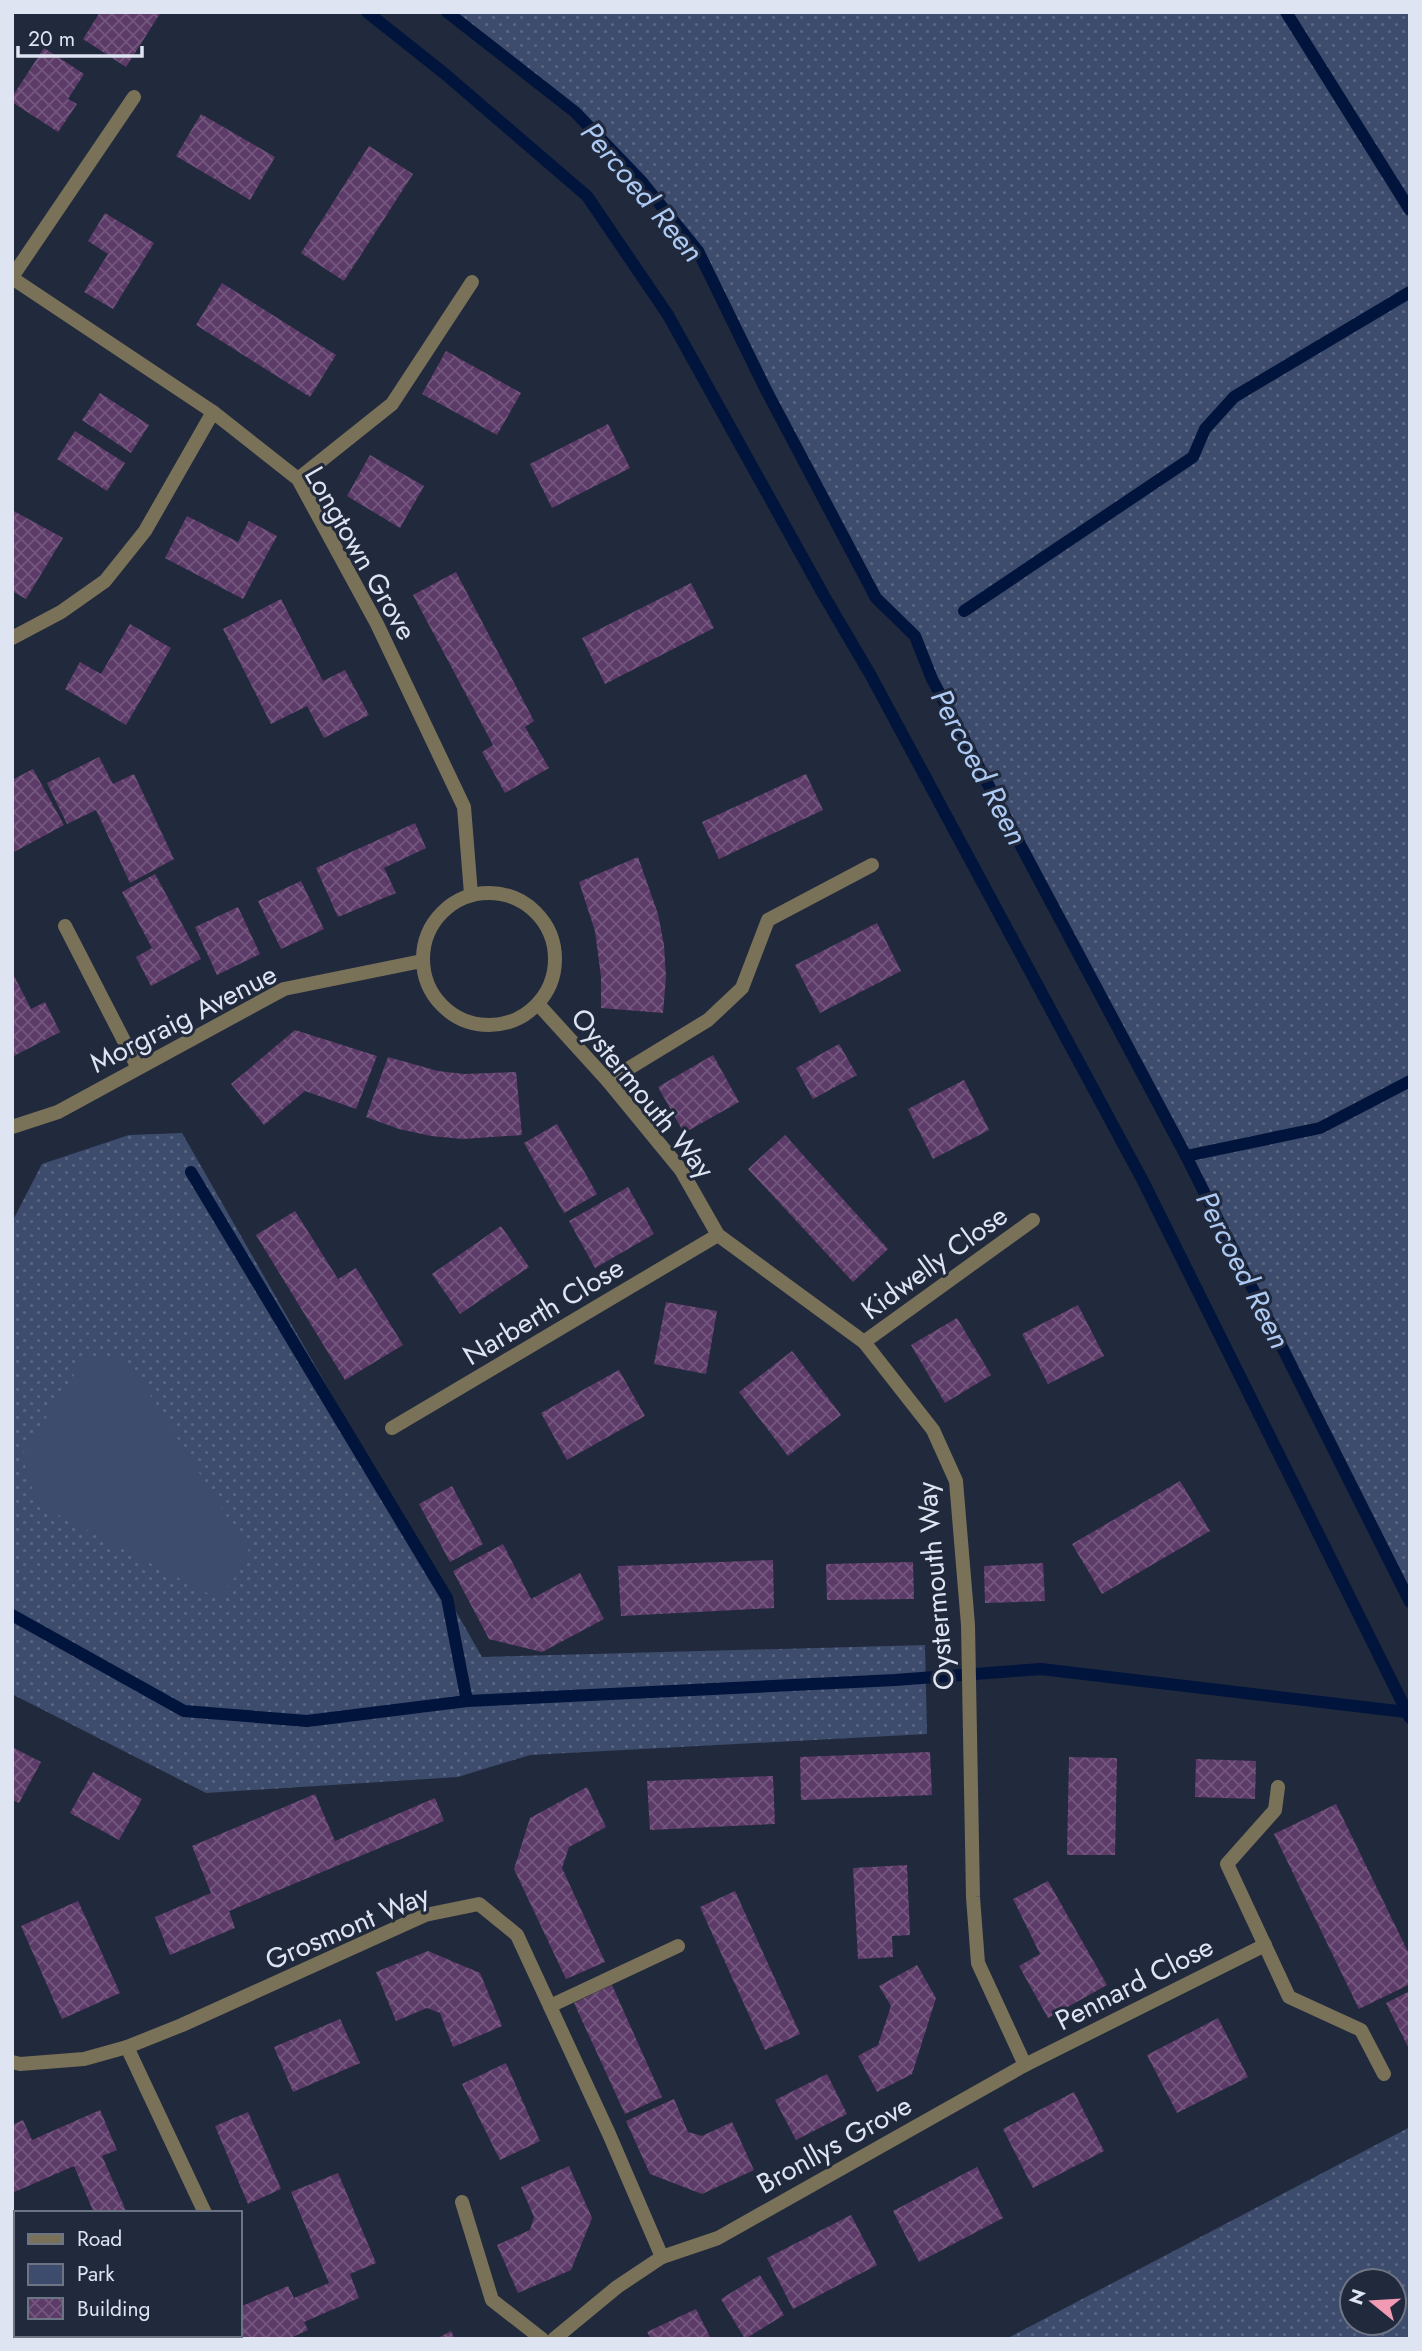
<svg xmlns="http://www.w3.org/2000/svg" width="1422" height="2351" font-family="Jost,sans-serif">
<style>
.grass{fill:url(#grass-dots);fill-rule:evenodd}
.park{fill:#3d4b6c}
.lines{fill:none;stroke-linecap:round;stroke-linejoin:round}
.stream{stroke:#00143c;stroke-width:12}
.building{fill:url(#building-cross-hatch)}
.lane{stroke:#797158;stroke-width:14}
.street{stroke:#797158;stroke-width:14}
.labels{text-anchor:middle;stroke-width:6;stroke-linejoin:round;paint-order:stroke}
.street-label{font-size:28px;fill:#dee4f1;stroke:#21293c}
.water-label{font-size:30px;font-style:italic;fill:#accaf4;stroke:#21293c}
</style>
<defs>
<pattern id="grass-dots" width="8" height="8" patternUnits="userSpaceOnUse" patternTransform="scale(1.75)"><rect width="8" height="8" fill="#3d4b6c"/><path d="M2 2h.1M6 6h.1" fill="none" stroke="#596581" stroke-width="1.8" stroke-linecap="round"/></pattern>
<pattern id="building-cross-hatch" width="8" height="8" patternUnits="userSpaceOnUse" patternTransform="scale(1.75)"><rect width="8" height="8" fill="#5d3b68"/><path d="M0 0l8 8M0 8l8-8" fill="none" stroke="#74577e"/></pattern>
</defs>
<rect width="100%" height="100%" fill="#21293c"/>
<g class="grass">
<polygon points="447,12 1410,12 1410,1602 1186,1156 932,679 915,636 876,598 766,390 698,251 642,182 575,112"/>
<polygon points="182,1133 482,1657 925,1645 927,1734 530,1755 458,1777 206,1793 12,1694 12,1222 42,1164 129,1135"/>
<path d="M1410 2127V2339H1006ZM1394 2281V2323H1352V2281Z"/>
</g>
<polygon class="park" points="85,1358 111,1358 131,1365 251,1555 219,1599 37,1504 22,1455"/>
<g class="lines">
<g class="stream">
<polyline points="367,12 445,74 587,196 668,315 823,594 870,674 1143,1181 1410,1718"/>
<polyline points="447,12 575,112 642,182 698,251 766,390 876,598 915,636 932,679 1186,1156 1410,1602"/>
<polyline points="1286,12 1410,210"/>
<polyline points="964,611 1193,457 1205,429 1234,397 1410,292"/>
<polyline points="1186,1156 1320,1128 1410,1081"/>
<polyline points="191,1172 447,1598 467,1701"/>
<polyline points="12,1615 184,1711 307,1721 467,1701 895,1680 1041,1669 1406,1712"/>
</g>
</g>
<g class="building">
<polygon points="100,12 161,12 126,67 83,39"/>
<polygon points="44,48 84,74 68,99 77,104 58,132 12,102 12,97"/>
<polygon points="201,114 275,157 250,200 176,156"/>
<polygon points="369,146 413,174 344,281 301,253"/>
<polygon points="105,213 154,243 113,309 84,292 108,254 88,241"/>
<polygon points="222,283 336,355 310,397 196,325"/>
<polygon points="446,351 521,393 497,435 422,394"/>
<polygon points="100,393 149,425 131,453 82,420"/>
<polygon points="608,424 630,468 552,508 530,464"/>
<polygon points="75,431 125,463 107,491 57,459"/>
<polygon points="370,455 424,486 400,528 347,496"/>
<polygon points="12,510 63,538 26,599 12,591"/>
<polygon points="187,516 238,542 249,521 277,536 243,599 165,558"/>
<polygon points="456,572 534,721 525,727 549,768 505,793 482,752 493,745 413,595"/>
<polygon points="691,583 714,628 605,684 582,638"/>
<polygon points="281,599 323,681 345,670 369,715 324,738 307,706 271,724 223,629"/>
<polygon points="130,624 171,648 126,725 65,689 80,662 101,674"/>
<polygon points="99,757 113,784 134,774 174,859 130,883 96,810 67,824 47,783"/>
<polygon points="33,769 64,825 12,853 12,780"/>
<polygon points="806,774 823,810 719,859 702,822"/>
<polygon points="415,823 426,848 384,868 396,893 338,917 316,868"/>
<polygon points="638,857 658,914 664,945 666,977 663,1013 601,1008 601,977 595,931 579,882"/>
<polygon points="155,874 201,959 151,986 136,957 152,948 122,892"/>
<polygon points="301,881 324,929 281,949 258,901"/>
<polygon points="238,907 260,954 217,975 195,927"/>
<polygon points="877,923 901,971 820,1013 795,965"/>
<polygon points="12,972 31,1009 45,1002 60,1032 12,1057"/>
<polygon points="295,1030 377,1056 356,1109 305,1091 264,1125 231,1084"/>
<polygon points="839,1044 857,1075 813,1099 796,1068"/>
<polygon points="713,1055 739,1102 684,1133 658,1087"/>
<polygon points="388,1057 438,1071 464,1074 516,1072 522,1135 463,1139 431,1136 399,1129 366,1117"/>
<polygon points="964,1080 989,1130 933,1159 908,1109"/>
<polygon points="557,1124 597,1194 564,1213 524,1143"/>
<polygon points="785,1135 888,1249 853,1282 748,1169"/>
<polygon points="628,1187 654,1234 595,1268 569,1221"/>
<polygon points="295,1211 338,1279 356,1268 403,1345 345,1380 256,1235"/>
<polygon points="501,1226 529,1267 460,1314 432,1274"/>
<polygon points="666,1302 717,1311 706,1374 654,1364"/>
<polygon points="1078,1305 1104,1356 1048,1384 1022,1334"/>
<polygon points="957,1318 991,1375 945,1403 911,1345"/>
<polygon points="792,1351 841,1415 788,1456 739,1392"/>
<polygon points="619,1370 645,1416 567,1460 541,1413"/>
<polygon points="1180,1481 1210,1531 1102,1594 1072,1544"/>
<polygon points="452,1486 483,1544 450,1562 419,1504"/>
<polygon points="503,1544 531,1599 580,1573 604,1619 542,1652 489,1639 453,1571"/>
<polygon points="773,1560 774,1608 621,1616 618,1566"/>
<polygon points="913,1562 914,1599 827,1600 826,1564"/>
<polygon points="1043,1563 1045,1601 985,1603 984,1566"/>
<polygon points="12,1747 41,1762 19,1803 12,1800"/>
<polygon points="930,1752 932,1795 801,1800 800,1757"/>
<polygon points="1069,1757 1117,1758 1115,1855 1067,1855"/>
<polygon points="1196,1759 1256,1761 1255,1799 1195,1797"/>
<polygon points="93,1772 142,1799 119,1840 70,1813"/>
<polygon points="773,1776 775,1824 650,1830 647,1781"/>
<polygon points="587,1787 606,1827 569,1847 562,1868 605,1962 566,1979 514,1869 530,1818"/>
<polygon points="315,1794 335,1841 435,1798 444,1821 229,1911 235,1928 170,1955 155,1917 211,1893 192,1846"/>
<polygon points="1336,1804 1410,1956 1410,1984 1359,2009 1274,1834"/>
<polygon points="907,1865 910,1935 892,1936 893,1957 858,1959 853,1868"/>
<polygon points="1048,1881 1107,1985 1048,2018 1019,1966 1040,1954 1013,1899"/>
<polygon points="735,1891 800,2034 765,2050 700,1907"/>
<polygon points="78,1901 120,1993 62,2019 21,1926"/>
<polygon points="428,1951 480,1973 502,2026 453,2047 440,2013 427,2008 396,2021 376,1972"/>
<polygon points="917,1965 936,1998 912,2074 877,2092 858,2056 878,2045 891,2006 879,1986"/>
<polygon points="612,1985 662,2097 625,2114 574,2003"/>
<polygon points="1410,1991 1410,2051 1386,2003"/>
<polygon points="1218,2018 1248,2077 1177,2113 1147,2055"/>
<polygon points="340,2019 360,2063 293,2092 274,2047"/>
<polygon points="506,2063 540,2141 500,2160 462,2084"/>
<polygon points="827,2074 847,2114 796,2140 775,2100"/>
<polygon points="1074,2092 1104,2151 1033,2188 1003,2129"/>
<polygon points="674,2099 688,2132 702,2136 732,2122 754,2170 702,2194 650,2174 626,2121"/>
<polygon points="100,2110 117,2150 102,2156 127,2213 94,2213 74,2166 12,2193 12,2125 23,2120 32,2140"/>
<polygon points="248,2112 281,2189 248,2204 215,2126"/>
<polygon points="569,2166 592,2218 571,2270 518,2293 497,2245 530,2230 534,2217 521,2187"/>
<polygon points="977,2167 1003,2218 919,2262 893,2211"/>
<polygon points="338,2173 376,2263 350,2274 359,2298 304,2322 308,2330 288,2339 163,2339 171,2335 240,2335 240,2307 288,2286 294,2298 329,2283 291,2192"/>
<polygon points="851,2215 877,2265 793,2309 767,2258"/>
<polygon points="760,2275 784,2315 745,2339 721,2299"/>
<polygon points="696,2309 711,2339 651,2339 647,2332"/>
<polygon points="451,2331 455,2339 436,2339"/>
<polygon points="79,2335 133,2335 135,2339 80,2339"/>
</g>
<g class="lines">
<g class="lane">
<polyline points="1278,1787 1275,1810 1227,1864 1289,1997 1361,2030 1384,2074"/>
<polyline points="462,2202 492,2300 542,2339"/>
</g>
<g class="street">
<polyline points="12,277 134,97"/>
<polyline points="12,278 213,412 298,479 377,624 464,807 471,894"/>
<polyline points="298,479 392,404 472,282"/>
<polyline points="12,638 61,612 105,581 145,531 213,412"/>
<circle cx="489" cy="959" r="66"/>
<polyline points="65,926 138,1068"/>
<polyline points="538,1004 608,1081 681,1170 718,1235 864,1342 933,1430 956,1481 968,1625 973,1897 978,1963 1025,2065"/>
<polyline points="608,1081 708,1020 742,988 768,920 872,865"/>
<polyline points="12,1127 58,1112 284,989 422,961"/>
<polyline points="864,1342 1033,1220"/>
<polyline points="392,1428 718,1235"/>
<polyline points="550,2006 678,1946"/>
<polyline points="127,2047 205,2213"/>
<polyline points="12,2062 20,2064 84,2059 127,2047 182,2025 425,1915 479,1904 517,1935 609,2134 662,2257"/>
<polyline points="554,2339 617,2287 662,2257 718,2238 1025,2065 1265,1945"/>
</g>
</g>
<g class="labels">
<g class="street-label">
<text transform="translate(361 553) rotate(60)" y="10">Longtown Grove</text>
<text transform="translate(183 1018) rotate(-27)" y="10">Morgraig Avenue</text>
<text transform="translate(643 1093) rotate(51)" y="10">Oystermouth Way</text>
<text transform="translate(934 1262) rotate(-36)" y="10">Kidwelly Close</text>
<text transform="translate(543 1311) rotate(-31)" y="10">Narberth Close</text>
<text transform="translate(935 1586) rotate(-95)" y="10">Oystermouth Way</text>
<text transform="translate(347 1927) rotate(-23)" y="10">Grosmont Way</text>
<text transform="translate(1134 1983) rotate(-27)" y="10">Pennard Close</text>
<text transform="translate(834 2144) rotate(-29)" y="10">Bronllys Grove</text>
</g>
<g class="water-label">
<text transform="translate(642 192) rotate(50)" y="10">Percoed Reen</text>
<text transform="translate(979 767) rotate(62)" y="10">Percoed Reen</text>
<text transform="translate(1243 1270) rotate(63)" y="10">Percoed Reen</text>
</g>
</g>
<rect width="1422" height="2351" fill="none" stroke="#dee4f1" stroke-width="28"/>
<rect x="14" y="2211" width="228" height="126" fill="#21293c" stroke="#6d7484" stroke-width="2"/>
<rect x="28" y="2234" width="35" height="10" fill="#797158" stroke="#6d7484" stroke-width="2"/>
<text x="77" y="2246" font-size="21" fill="#dee4f1">Road</text>
<rect x="28" y="2264" width="35" height="21" fill="#3d4b6c" stroke="#6d7484" stroke-width="2"/>
<text x="77" y="2281" font-size="21" fill="#dee4f1">Park</text>
<rect x="28" y="2298" width="35" height="21" fill="url(#building-cross-hatch)" stroke="#6d7484" stroke-width="2"/>
<text x="77" y="2316" font-size="21" fill="#dee4f1">Building</text>
<g transform="translate(1373 2302) rotate(288)"><circle r="33" fill="#21293c" stroke="#6d7484" stroke-width="2"/>
<path d="M0-5L12 26L0 18L-12 26Z" fill="#f19ab4"/>
<text y="-10" font-size="19" font-weight="bold" text-anchor="middle" fill="#dee4f1">N</text>
</g>
<path d="M18 46v10h124v-10" fill="none" stroke="#dee4f1" stroke-width="3.5"/>
<text x="28" y="46" font-size="21" fill="#dee4f1" stroke="#21293c" stroke-width="5" paint-order="stroke">20 m</text>
</svg>
